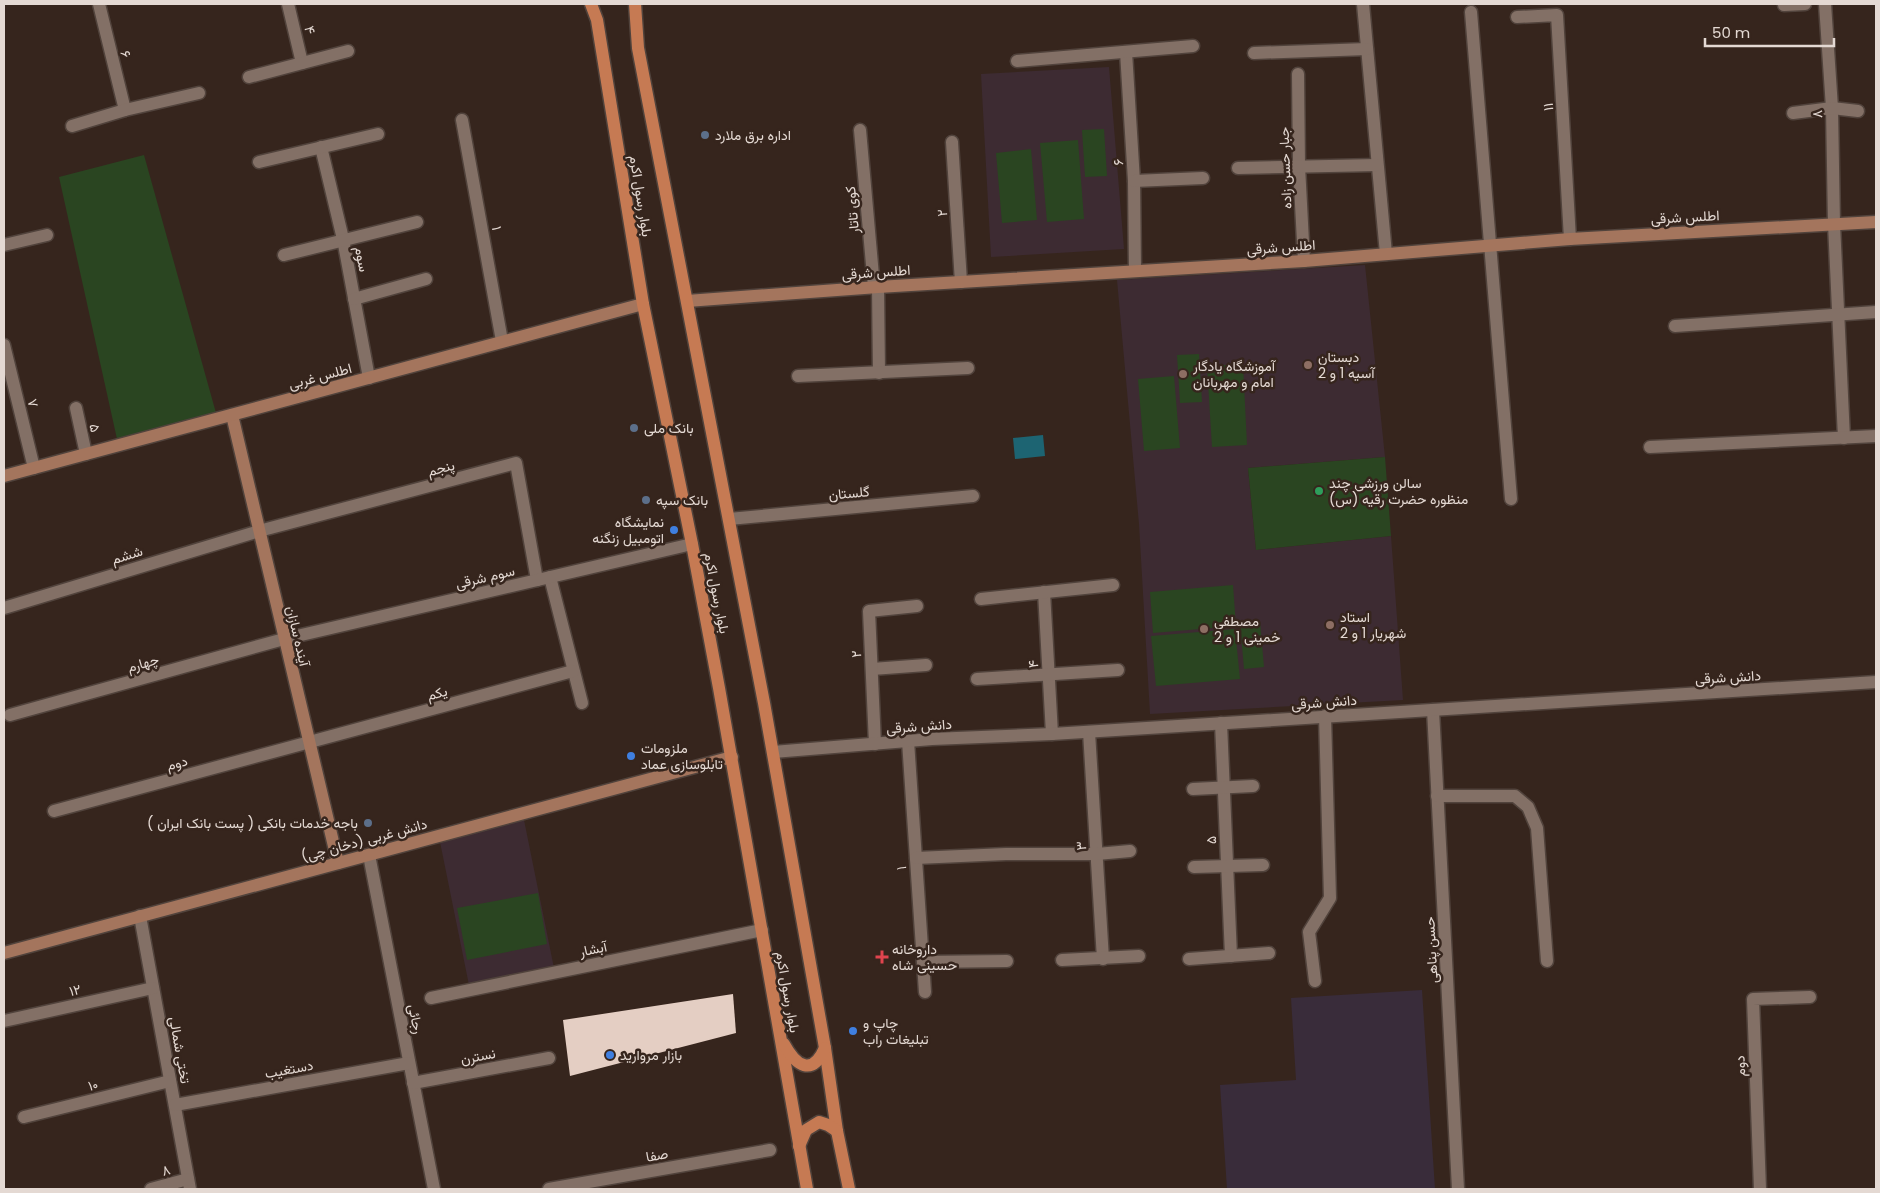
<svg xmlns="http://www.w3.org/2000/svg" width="1880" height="1193" font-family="Poppins,Vazirmatn,sans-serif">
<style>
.industrial{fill:#392c3a}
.education{fill:#3d2b32}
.green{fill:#2a4521}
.water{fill:#1d6472}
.building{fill:#e4cec3}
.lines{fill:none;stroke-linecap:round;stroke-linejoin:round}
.street-casing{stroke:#51433c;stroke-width:15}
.secondary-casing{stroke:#51433c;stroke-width:15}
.primary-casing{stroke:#51433c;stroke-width:15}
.street{stroke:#837066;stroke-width:12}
.secondary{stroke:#a4755d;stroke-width:12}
.primary{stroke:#c67a53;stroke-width:12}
.service-dot{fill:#5c6f8a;stroke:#36251d;stroke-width:2}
.education-dot{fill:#8d6e63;stroke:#36251d;stroke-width:2}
.leisure-dot{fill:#2e9e5b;stroke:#36251d;stroke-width:2}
.shop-dot{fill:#3f7fe0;stroke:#36251d;stroke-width:2}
.health-dot{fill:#e0444e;stroke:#36251d;stroke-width:2}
.labels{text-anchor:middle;stroke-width:5;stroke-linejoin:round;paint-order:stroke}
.street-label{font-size:14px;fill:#e4d9d3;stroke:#36251d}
.poi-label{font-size:14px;fill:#e4d9d3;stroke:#36251d;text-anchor:start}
</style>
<rect width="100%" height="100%" fill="#36251d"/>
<polygon class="industrial" points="1422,990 1435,1189 1227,1189 1220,1085 1296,1080 1291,998"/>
<g class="education">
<polygon points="1109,67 1124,249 991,257 981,74"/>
<polygon points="1365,265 1385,457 1248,468 1256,550 1391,536 1403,700 1150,714 1139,524 1117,280"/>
<polygon points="524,820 555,973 470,990 440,842"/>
</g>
<g class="green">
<polygon points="1104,129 1107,176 1085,177 1082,130"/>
<polygon points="1078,140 1084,219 1047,222 1040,143"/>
<polygon points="1031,149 1037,220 1002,223 996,153"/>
<polygon points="144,155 216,413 117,439 59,177"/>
<polygon points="1199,354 1202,402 1180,403 1177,355"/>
<polygon points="1243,364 1247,445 1212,447 1207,366"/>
<polygon points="1174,376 1180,448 1144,451 1138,379"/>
<polygon points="1385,457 1391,536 1256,550 1248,468"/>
<polygon points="1233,585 1236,626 1153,633 1150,592"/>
<polygon points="1260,622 1264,667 1244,669 1240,623"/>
<polygon points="1235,629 1240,679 1156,686 1151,636"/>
<polygon points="538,893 547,944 467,960 457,908"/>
</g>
<polygon class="water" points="1043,435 1045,456 1015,459 1013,438"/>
<polygon class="building" points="733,994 736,1033 570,1076 563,1020"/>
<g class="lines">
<g class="street-casing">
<g id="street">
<polyline points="99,4 125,110"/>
<polyline points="288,4 302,63"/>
<polyline points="1363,4 1386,254"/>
<polyline points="1825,4 1832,108 1834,224 1844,438"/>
<polyline points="1784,5 1805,4"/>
<polyline points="1471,12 1511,499"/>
<polyline points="1517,17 1557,15 1570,239"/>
<polyline points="1126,52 1134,181 1135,270"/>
<polyline points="1254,53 1367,49"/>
<polyline points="1017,61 1193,46"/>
<polyline points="1298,74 1299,166 1304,261"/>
<polyline points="249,77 348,51"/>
<polyline points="1793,113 1832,108 1858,111"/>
<polyline points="462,120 502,341"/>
<polyline points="72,126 125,110 199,93"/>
<polyline points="860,130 874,287"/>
<polyline points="952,142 961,282"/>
<polyline points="321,147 343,239 369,378"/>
<polyline points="259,162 378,134"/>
<polyline points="1238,168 1377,165"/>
<polyline points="1134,181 1203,178"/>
<polyline points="4,245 47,235"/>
<polyline points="284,255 417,222"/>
<polyline points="878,287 879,373"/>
<polyline points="354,299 426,279"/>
<polyline points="1675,326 1876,312"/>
<polyline points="4,345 34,468"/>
<polyline points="798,376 968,368"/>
<polyline points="76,408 86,454"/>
<polyline points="1650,447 1876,436"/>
<polyline points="729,519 973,496"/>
<polyline points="550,577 582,703"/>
<polyline points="1044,592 1052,734"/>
<polyline points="981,599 1113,585"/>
<polyline points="4,608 259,531 516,463 537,580"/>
<polyline points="872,669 926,665"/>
<polyline points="977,679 1118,670"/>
<polyline points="1433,710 1458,1189"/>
<polyline points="10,715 284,639 692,544"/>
<polyline points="1221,723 1231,956"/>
<polyline points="1089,732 1103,959"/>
<polyline points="908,741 925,992"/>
<polyline points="875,744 869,611 917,606"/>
<polyline points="773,752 932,739 1052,734 1876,682"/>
<polyline points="1193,789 1253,786"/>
<polyline points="1437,796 1515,796 1528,807 1537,828 1547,961"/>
<polyline points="54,811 573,671"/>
<polyline points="369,855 434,1189"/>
<polyline points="916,858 1006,854 1097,854 1130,851"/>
<polyline points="1194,867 1263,865"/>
<polyline points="140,916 190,1189"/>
<polyline points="1189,959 1269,953"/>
<polyline points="1062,960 1139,956"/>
<polyline points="923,962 1007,961"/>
<polyline points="1315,981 1309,932 1330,898 1325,716"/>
<polyline points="431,998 762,930"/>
<polyline points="4,1021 153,988"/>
<polyline points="413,1083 549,1058"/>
<polyline points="175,1105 409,1063"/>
<polyline points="24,1117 170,1081"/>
<polyline points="151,1189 188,1179"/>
<polyline points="549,1189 770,1150"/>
<polyline points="1760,1189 1753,999 1810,997"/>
</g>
</g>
<g class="secondary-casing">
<g id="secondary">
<polyline points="687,301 878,287 1304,261 1570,239 1876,222"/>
<polyline points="232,415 338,863"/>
<polyline points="4,476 643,304"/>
<polyline points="4,953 732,757"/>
</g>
</g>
<g class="primary-casing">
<g id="primary">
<polyline points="591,4 597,20 643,304 692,544 719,688 807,1189"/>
<polyline points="635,4 638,48 764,703 825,1048 837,1131 849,1189"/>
<path d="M784 1044C796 1066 812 1077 825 1048"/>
<polyline points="799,1146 806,1130 819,1122 828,1125 837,1131"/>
</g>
</g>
<use href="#street" class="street"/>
<use href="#secondary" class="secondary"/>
<use href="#primary" class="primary"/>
</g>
<g class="service-dot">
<circle cx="705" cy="135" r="5"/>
<circle cx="634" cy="428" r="5"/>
<circle cx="646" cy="500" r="5"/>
<circle cx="368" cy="823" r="5"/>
</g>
<g class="education-dot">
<circle cx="1308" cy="365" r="5"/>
<circle cx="1183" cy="374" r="5"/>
<circle cx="1330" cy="625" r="5"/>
<circle cx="1204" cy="629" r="5"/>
</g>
<circle class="leisure-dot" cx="1319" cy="491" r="5"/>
<g class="shop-dot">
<circle cx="674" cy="530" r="5"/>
<circle cx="631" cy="756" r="5"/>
<circle cx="853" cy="1031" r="5"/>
<circle cx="610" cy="1055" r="5"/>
</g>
<path class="health-dot" d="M879.5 949.5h5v5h5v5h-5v5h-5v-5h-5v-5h5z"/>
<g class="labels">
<g class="street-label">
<text transform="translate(310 30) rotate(76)" y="5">۴</text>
<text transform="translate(126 54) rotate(76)" y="5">۶</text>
<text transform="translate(1548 107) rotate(-93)" y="5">۱۱</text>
<text transform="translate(1817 114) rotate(-92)" y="5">۸</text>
<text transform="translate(1118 162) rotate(-93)" y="5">۶</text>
<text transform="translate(1285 168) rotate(-92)" y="5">جبار حسن زاده</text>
<text transform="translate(641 196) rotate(81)" y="5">بلوار رسول اکرم</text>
<text transform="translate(852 210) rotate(-95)" y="5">کوی تاتار</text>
<text transform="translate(942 213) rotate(-94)" y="5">۲</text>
<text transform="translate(1685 217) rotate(-3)" y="5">اطلس شرقی</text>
<text transform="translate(497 228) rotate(80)" y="5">۱</text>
<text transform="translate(1281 247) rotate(-4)" y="5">اطلس شرقی</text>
<text transform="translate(362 259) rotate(79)" y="5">سوم</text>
<text transform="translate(876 272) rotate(-4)" y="5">اطلس شرقی</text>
<text transform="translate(320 376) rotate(-15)" y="5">اطلس غربی</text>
<text transform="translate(33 403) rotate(76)" y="5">۷</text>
<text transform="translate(95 428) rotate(77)" y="5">۵</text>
<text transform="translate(441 468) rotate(-15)" y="5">پنجم</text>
<text transform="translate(849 493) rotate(-5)" y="5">گلستان</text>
<text transform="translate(127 555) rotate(-17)" y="5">ششم</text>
<text transform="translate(485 577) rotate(-13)" y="5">سوم شرقی</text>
<text transform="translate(717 593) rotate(79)" y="5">بلوار رسول اکرم</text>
<text transform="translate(298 636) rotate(77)" y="5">آینده سازان</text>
<text transform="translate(856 654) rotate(-93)" y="5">۲</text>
<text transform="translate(143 663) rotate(-16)" y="5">چهارم</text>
<text transform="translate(1033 664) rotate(-93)" y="5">۴</text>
<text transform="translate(1728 677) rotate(-3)" y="5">دانش شرقی</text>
<text transform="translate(437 693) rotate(-15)" y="5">یکم</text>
<text transform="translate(1324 702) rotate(-4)" y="5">دانش شرقی</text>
<text transform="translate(919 726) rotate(-4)" y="5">دانش شرقی</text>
<text transform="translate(177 763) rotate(-15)" y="5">دوم</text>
<text transform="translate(364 840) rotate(-15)" y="5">دانش غربی (دخان چی)</text>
<text transform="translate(1211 840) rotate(-92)" y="5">۵</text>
<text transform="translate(1081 846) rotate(-93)" y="5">۳</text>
<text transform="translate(901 868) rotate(-94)" y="5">۱</text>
<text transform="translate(593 949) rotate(-12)" y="5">آبشار</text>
<text transform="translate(1431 950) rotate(-93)" y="5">حسن پناهی</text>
<text transform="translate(75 990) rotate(-13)" y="5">۱۲</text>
<text transform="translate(788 992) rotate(80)" y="5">بلوار رسول اکرم</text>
<text transform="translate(416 1019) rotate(79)" y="5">رجائی</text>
<text transform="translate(180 1050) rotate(80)" y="5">تختی شمالی</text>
<text transform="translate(478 1056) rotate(-10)" y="5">نسترن</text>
<text transform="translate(1740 1066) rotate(-92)" y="5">دوم</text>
<text transform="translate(289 1069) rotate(-10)" y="5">دستغیب</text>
<text transform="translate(93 1085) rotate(-14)" y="5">۱۰</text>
<text transform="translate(657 1155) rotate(-10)" y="5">صفا</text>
<text transform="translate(166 1170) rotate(-15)" y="5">۸</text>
</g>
<g class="poi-label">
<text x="715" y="140">اداره برق ملارد</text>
<text x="1318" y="362">دبستان<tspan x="1318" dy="16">آسیه 1 و 2</tspan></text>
<text x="1193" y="371">آموزشگاه یادگار<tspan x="1193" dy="16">امام و مهربانان</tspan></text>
<text x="644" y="433">بانک ملی</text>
<text x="1329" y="488">سالن ورزشی چند<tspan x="1329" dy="16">منظوره حضرت رقیه (س)</tspan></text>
<text x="656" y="505">بانک سپه</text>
<text x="664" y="527" text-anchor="end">نمایشگاه<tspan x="664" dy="16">اتومبیل زنگنه</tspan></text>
<text x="1340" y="622">استاد<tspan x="1340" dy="16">شهریار 1 و 2</tspan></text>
<text x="1214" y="626">مصطفی<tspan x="1214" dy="16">خمینی 1 و 2</tspan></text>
<text x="641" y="753">ملزومات<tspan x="641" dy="16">تابلوسازی عماد</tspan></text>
<text x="358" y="828" text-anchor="end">باجه خدمات بانکی ( پست بانک ایران )</text>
<text x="892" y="954">داروخانه<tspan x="892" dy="16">حسینی شاه</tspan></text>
<text x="863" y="1028">چاپ و<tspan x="863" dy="16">تبلیغات راب</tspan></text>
<text x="620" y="1060">بازار مروارید</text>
</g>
</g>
<rect width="1880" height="1193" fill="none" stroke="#e4d9d3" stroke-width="10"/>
<path d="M1705 38v8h129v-8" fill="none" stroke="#e4d9d3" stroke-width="2.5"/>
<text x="1712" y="38" font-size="15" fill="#e4d9d3" stroke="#36251d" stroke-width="4" paint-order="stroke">50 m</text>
</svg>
